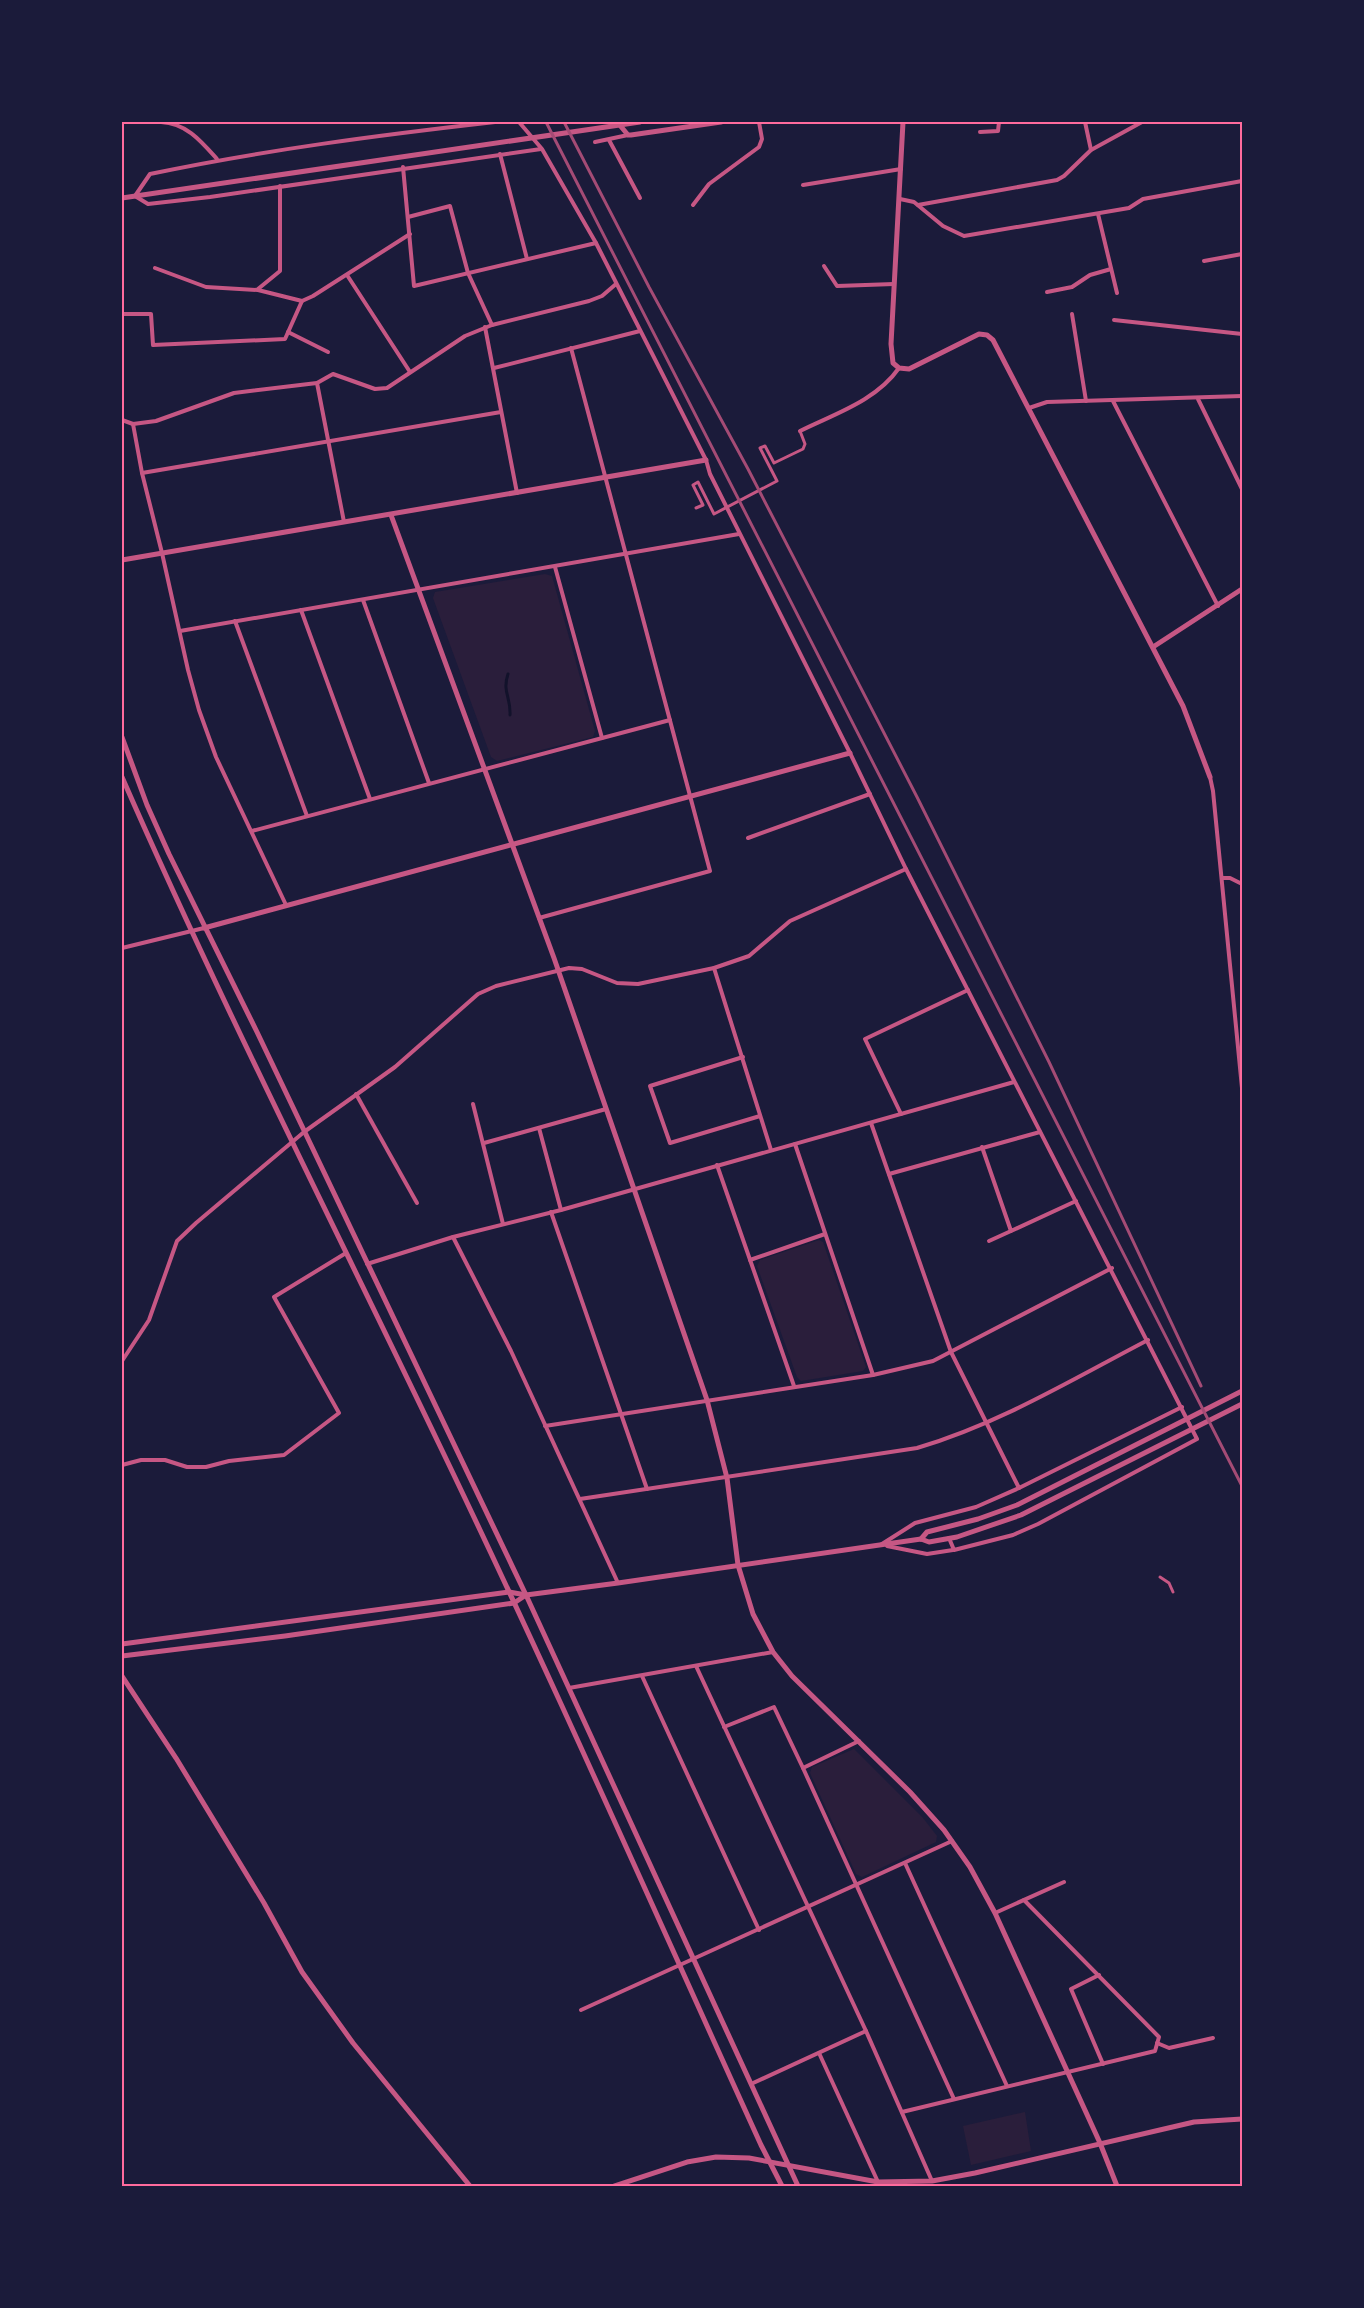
<svg xmlns="http://www.w3.org/2000/svg" width="1364" height="2308" font-family="Inter,sans-serif">
<style>
.green{fill:#2a1e3b}
.lines{fill:none;stroke-linecap:round;stroke-linejoin:round}
.stream{stroke:#12122b;stroke-width:3}
.pedestrian{stroke:#c65784;stroke-width:3}
.minor{stroke:#c65784;stroke-width:4}
.tertiary{stroke:#c65784;stroke-width:5}
.rail{stroke:#a44b75;stroke-width:3}
.neatline{fill:none;stroke:#ff6b9d;stroke-width:2}
</style>
<rect width="100%" height="100%" fill="#1b1b3a"/>
<g class="green">
<polygon points="545,574 552,576 595,731 593,737 497,761 491,757 433,598 435,592"/>
<polygon points="819,1240 823,1242 866,1367 863,1371 801,1381 797,1377 757,1266 760,1260"/>
<polygon points="854,1749 923,1818 937,1836 936,1842 862,1877 856,1874 810,1773 812,1767"/>
<polygon points="1025,2112 1031,2151 971,2165 963,2126"/>
</g>
<g class="lines">
<path class="stream" d="M508 674C502 692 511 697 510 715"/>
<g class="pedestrian">
<polyline points="696,508 703,505 693,485 698,482 714,514 777,481 760,448 765,446 774,463 803,449 805,444 800,431"/>
<polyline points="1160,1577 1169,1583 1173,1592"/>
</g>
<g class="minor">
<path d="M161 122C186 123 201 141 217 159"/>
<path d="M495 122C380 135 264 150 150 174L135 196 148 204 210 197 541 149"/>
<polyline points="519,122 542,149 596,243 706,460 710,474 850,753 906,869 1197,1439 1038,1524 1013,1535 954,1550 949,1538"/>
<polyline points="1085,122 1091,150"/>
<polyline points="980,132 998,131 999,122"/>
<polyline points="609,140 640,198"/>
<polyline points="595,142 628,135"/>
<polyline points="500,154 527,259"/>
<polyline points="403,167 414,286 596,243"/>
<polyline points="803,185 901,169"/>
<polyline points="900,199 914,202 943,226 964,236 1129,208 1143,199 1242,181"/>
<polyline points="693,205 709,184 759,147 762,139 759,122"/>
<polyline points="918,205 1057,180 1064,176 1091,150 1142,122"/>
<polyline points="1098,214 1117,293"/>
<polyline points="408,217 450,206 468,273 492,325"/>
<polyline points="1204,261 1242,254"/>
<polyline points="824,266 837,286 894,284"/>
<polyline points="155,268 206,287 258,290 302,301 313,296 410,234"/>
<polyline points="347,275 410,372"/>
<polyline points="258,289 280,271 280,186"/>
<polyline points="1047,292 1072,287 1090,275 1111,269"/>
<polyline points="122,314 151,314 153,345 285,339 302,301"/>
<polyline points="1072,314 1086,401"/>
<polyline points="1114,320 1242,334"/>
<polyline points="485,327 517,493"/>
<polyline points="288,332 328,352"/>
<polyline points="494,368 640,331"/>
<polyline points="317,383 344,522"/>
<polyline points="1198,399 1242,489"/>
<polyline points="1113,401 1218,606"/>
<polyline points="1029,408 1047,402 1242,396"/>
<polyline points="122,420 133,424 156,421 234,393 317,383 333,374 375,389 387,388 465,336 492,325 589,301 602,296 616,284"/>
<polyline points="133,424 142,473 162,553 188,670 199,710 216,757 286,905"/>
<path d="M800 431C834 414 876 401 899 368"/>
<polyline points="142,473 501,412"/>
<polyline points="555,567 602,738"/>
<polyline points="363,600 429,783"/>
<polyline points="301,610 370,799"/>
<polyline points="235,621 307,816"/>
<polyline points="180,631 739,534"/>
<polyline points="1210,777 1213,791 1242,1088"/>
<polyline points="252,831 670,720"/>
<polyline points="748,838 870,794"/>
<polyline points="1222,878 1230,878 1242,884"/>
<polyline points="539,918 710,871 571,348"/>
<polyline points="122,948 204,928"/>
<polyline points="714,968 771,1150"/>
<polyline points="743,1057 650,1086 670,1143 760,1116"/>
<polyline points="356,1094 417,1203"/>
<polyline points="473,1104 503,1224"/>
<polyline points="901,1114 865,1039 968,990"/>
<polyline points="871,1123 951,1352 1019,1488 1182,1407"/>
<polyline points="539,1128 561,1210"/>
<polyline points="484,1143 606,1109"/>
<polyline points="795,1144 873,1375"/>
<polyline points="982,1147 1011,1231 1076,1201"/>
<polyline points="717,1165 794,1386"/>
<polyline points="889,1174 1040,1132"/>
<polyline points="551,1212 647,1489"/>
<polyline points="453,1237 511,1351 618,1583"/>
<polyline points="989,1241 1011,1231"/>
<polyline points="750,1260 825,1234"/>
<polyline points="367,1264 453,1237 561,1210 1014,1082"/>
<polyline points="122,1361 149,1320 177,1241 196,1223 304,1132 395,1067 478,994 496,986 569,968 582,969 617,983 638,984 714,968 749,956 790,921 906,869"/>
<polyline points="545,1426 873,1375 933,1361 1112,1268"/>
<polyline points="122,1465 141,1460 165,1460 187,1467 206,1467 229,1461 284,1455 339,1413 274,1297 346,1253"/>
<path d="M580 1499 917 1448C999 1424 1073 1379 1148 1340"/>
<polyline points="882,1544 915,1523 976,1507 1019,1488"/>
<polyline points="887,1546 927,1554 953,1550"/>
<polyline points="696,1666 866,2031 932,2181"/>
<polyline points="642,1676 759,1930"/>
<polyline points="569,1688 773,1652"/>
<polyline points="724,1727 774,1707 803,1768"/>
<polyline points="859,1741 803,1768 954,2099"/>
<polyline points="905,1863 1007,2086"/>
<polyline points="995,1913 1064,1882"/>
<polyline points="1099,1975 1071,1989 1103,2064"/>
<polyline points="581,2010 952,1841"/>
<polyline points="1157,2043 1169,2048 1213,2038"/>
<polyline points="819,2053 878,2182"/>
<polyline points="751,2084 866,2031"/>
<polyline points="902,2112 1155,2051 1159,2037 1024,1900"/>
</g>
<g class="tertiary">
<polyline points="903,122 891,344 893,363 899,368 909,369 979,334 987,335 993,340 1183,706 1210,777"/>
<polyline points="618,123 628,135 631,135 721,122"/>
<polyline points="122,198 640,122"/>
<polyline points="391,515 554,958 707,1400 727,1478 738,1565 753,1614 773,1652 792,1676 910,1792 944,1830 970,1867 995,1913 1100,2143 1117,2186"/>
<polyline points="122,560 706,460"/>
<polyline points="1153,647 1242,589"/>
<polyline points="122,737 147,805 169,854 257,1032 526,1595 798,2186"/>
<path d="M122 777C220 1001 332 1221 438 1442 550 1674 654 1910 761 2145L782 2186"/>
<polyline points="204,928 850,753"/>
<polyline points="921,1539 927,1532 978,1519 1017,1505 1242,1391"/>
<polyline points="122,1644 509,1592 526,1595 618,1583 921,1539 929,1542 957,1537 1021,1515 1242,1404"/>
<polyline points="122,1656 285,1636 514,1603 526,1595"/>
<polyline points="122,1676 176,1758 264,1903 302,1972 353,2043 470,2186"/>
<polyline points="614,2186 687,2162 716,2157 749,2158 878,2182 932,2181 975,2173 1194,2122 1242,2119"/>
</g>
<g class="rail">
<polyline points="546,122 1242,1486"/>
<polyline points="564,122 649,287 748,469 917,797 1049,1062 1201,1386"/>
</g>
</g>
<rect width="1364" height="2308" fill="none" stroke="#1b1b3a" stroke-width="246"/>
<rect x="123" y="123" width="1118" height="2062" class="neatline"/>
</svg>
